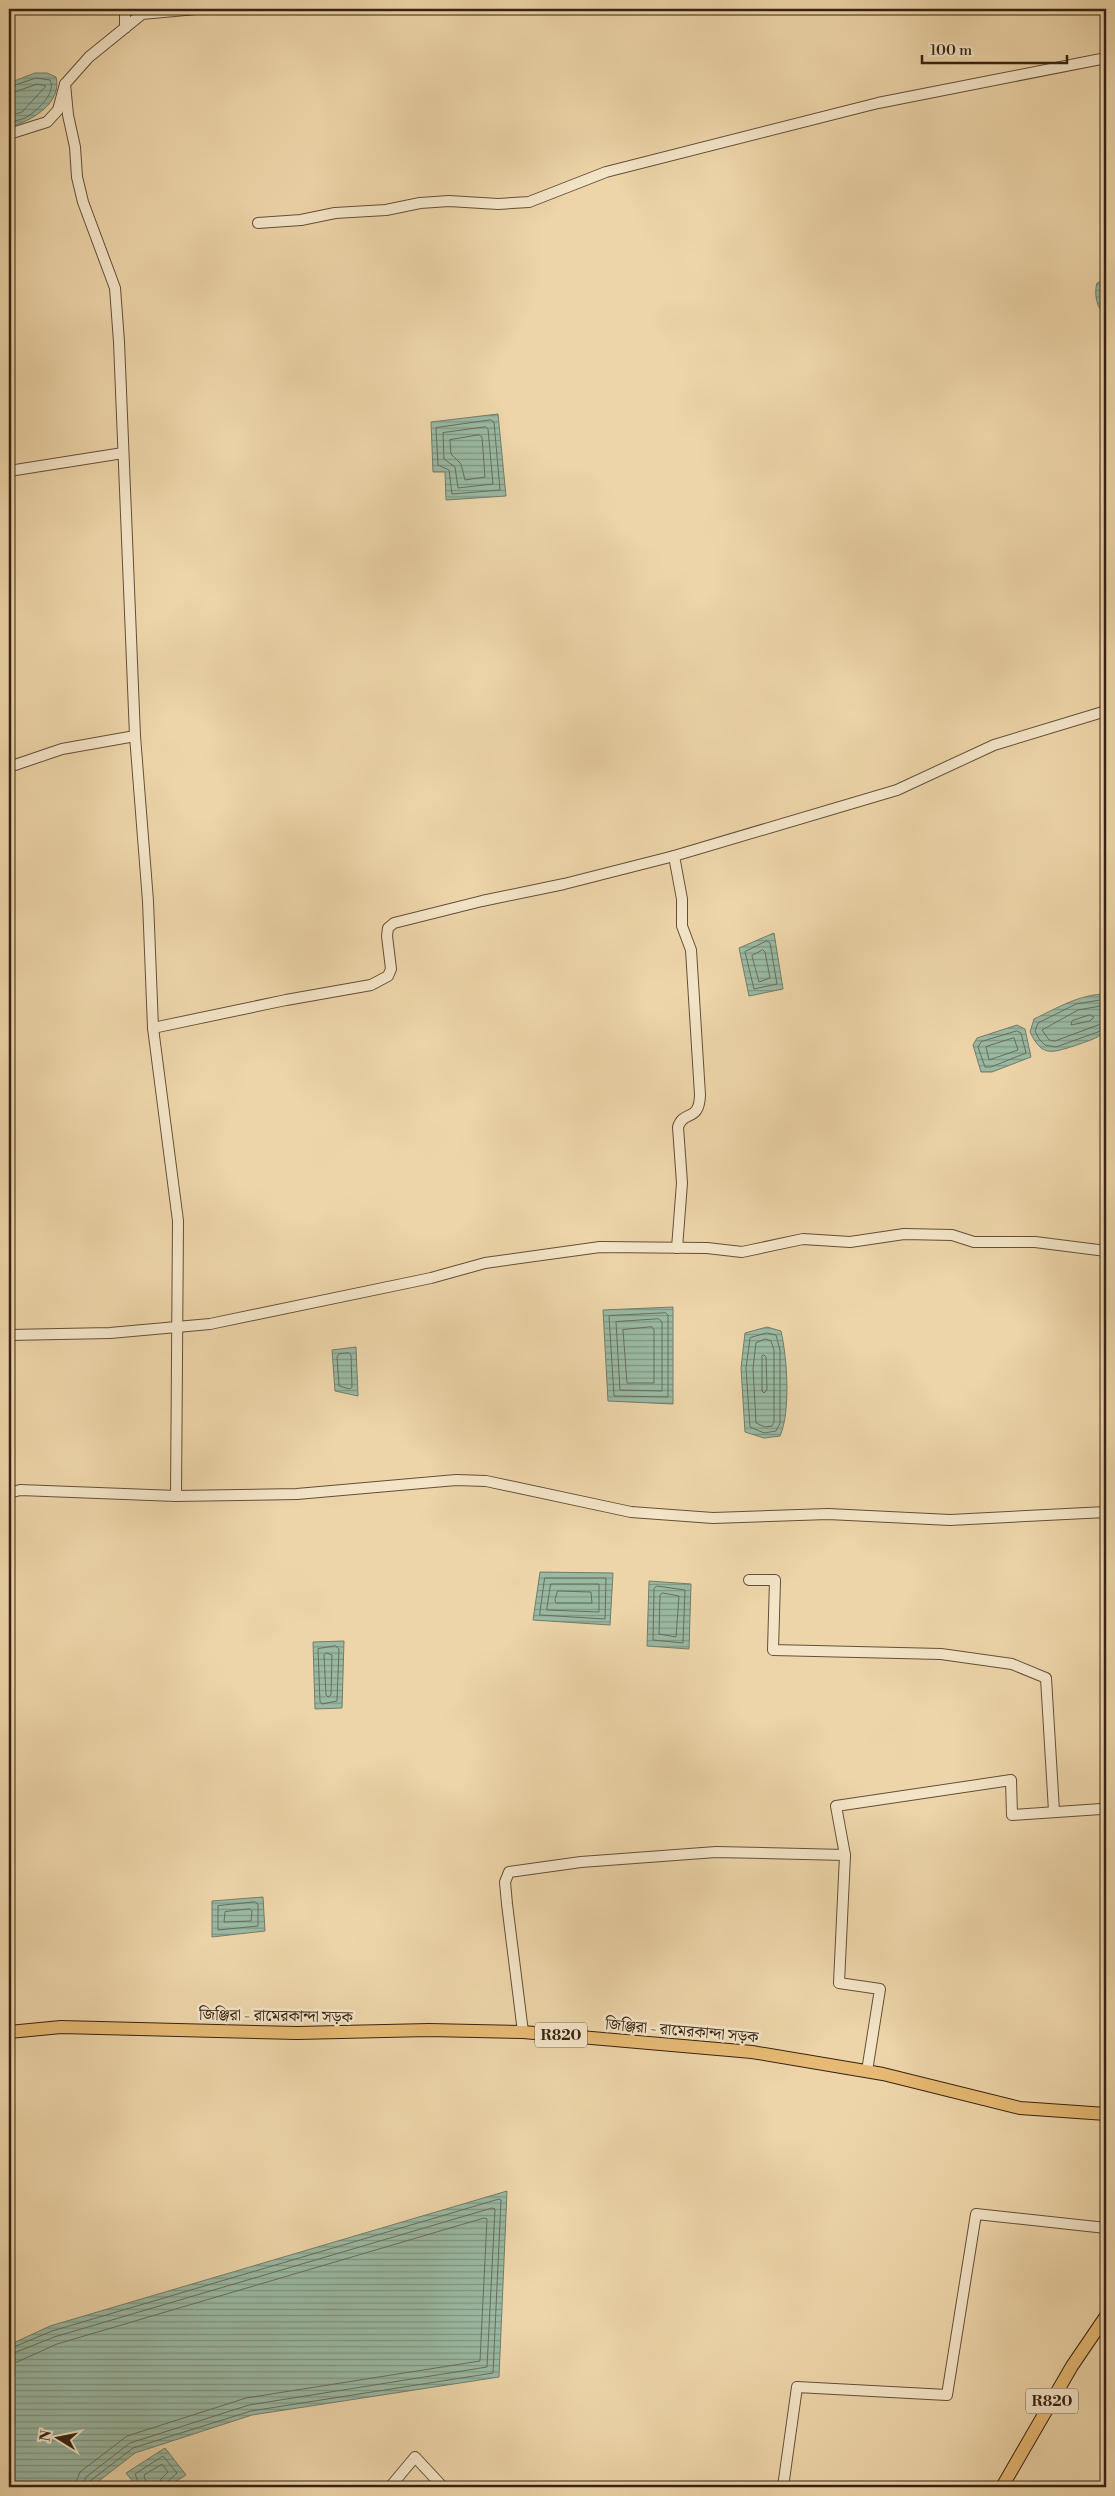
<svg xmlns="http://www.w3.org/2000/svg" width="1115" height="2496" font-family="'Libre Bodoni','Noto Serif Bengali',serif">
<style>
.water{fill:url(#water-rules);stroke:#727d69}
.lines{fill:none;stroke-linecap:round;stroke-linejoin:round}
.shore{stroke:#686e5b;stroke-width:1}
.minor-casing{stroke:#644f38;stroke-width:12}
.major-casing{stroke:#372213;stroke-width:14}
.minor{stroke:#f3e4c7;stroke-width:10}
.major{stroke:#e6ba74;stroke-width:12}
.labels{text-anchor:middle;stroke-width:5;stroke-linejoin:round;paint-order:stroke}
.shield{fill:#f3e4c7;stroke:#6f5c49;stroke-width:1}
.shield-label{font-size:15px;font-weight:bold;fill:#372213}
.street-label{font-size:16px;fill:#372213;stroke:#f3e4c7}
</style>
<defs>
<pattern id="water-rules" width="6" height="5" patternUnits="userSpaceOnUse" patternTransform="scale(1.25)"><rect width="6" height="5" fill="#9ab9a3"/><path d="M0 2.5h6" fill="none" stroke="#7e9684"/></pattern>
</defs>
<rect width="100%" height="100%" fill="#edd5a9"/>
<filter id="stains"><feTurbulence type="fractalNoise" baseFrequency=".004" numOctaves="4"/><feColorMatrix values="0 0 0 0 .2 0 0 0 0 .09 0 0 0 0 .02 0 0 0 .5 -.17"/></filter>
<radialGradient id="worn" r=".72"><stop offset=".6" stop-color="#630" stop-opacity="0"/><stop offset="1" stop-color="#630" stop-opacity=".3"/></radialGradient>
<g class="water">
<path d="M35 73H47L56 77C63 103 30 122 9 127V83Z"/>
<path d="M1103 281 1106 282V315C1096 309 1094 293 1097 283Z"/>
<polygon points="498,414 506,496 446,500 445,472 433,472 431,422"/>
<polygon points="774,933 783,989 749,996 739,948"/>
<path d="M1106 994V1032C1096 1039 1085 1042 1074 1046 1051 1053 1042 1057 1030 1032L1034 1019C1057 1008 1080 994 1106 994Z"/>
<polygon points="1017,1025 1025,1029 1031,1057 992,1072 981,1072 973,1045 977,1038"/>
<polygon points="673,1307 673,1404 608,1401 603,1310"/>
<path d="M767 1327 781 1331C787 1357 791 1411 780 1436L764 1438 745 1432 741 1368 745 1333Z"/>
<polygon points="356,1347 358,1396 335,1391 332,1350"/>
<polygon points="540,1572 613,1573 610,1625 533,1620"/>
<polygon points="649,1581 691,1584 689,1649 647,1646"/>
<polygon points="344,1641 342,1708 315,1709 313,1642"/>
<polygon points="263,1897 265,1931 212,1937 212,1901"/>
<polygon points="507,2191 499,2377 252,2415 135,2453 91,2487 9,2487 9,2345 50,2326"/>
<polygon points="165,2448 186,2475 167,2487 137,2487 126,2473"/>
</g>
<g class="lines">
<g class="shore">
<path d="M9 87 36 78 50 80C57 93 36 112 25 118 20 120 14 121 9 122"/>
<polyline points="9,94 37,84 46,86 22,112 9,116"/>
<polygon points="491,420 494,422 500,490 452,494 449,470 438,465 436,428"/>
<polygon points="486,427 488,429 493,484 458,488 455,467 444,459 443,433"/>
<polygon points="479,435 482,437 485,477 465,480 461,464 451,454 450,440"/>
<polygon points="767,941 770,943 777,984 754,989 745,952"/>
<polygon points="763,950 765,952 770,978 759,982 752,956"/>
<polyline points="1106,999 1076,1004 1038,1023 1035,1031 1039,1039 1045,1045 1056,1047 1106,1029"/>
<polyline points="1106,1005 1078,1010 1042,1030 1049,1040 1055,1041 1106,1022"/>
<polygon points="1090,1015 1094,1017 1090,1021 1071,1025 1072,1021"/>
<polygon points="1017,1031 1021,1033 1026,1053 991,1067 985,1067 978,1047 981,1042"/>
<polygon points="1014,1038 1018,1050 989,1060 986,1047"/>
<polygon points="666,1313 668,1315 668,1397 614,1396 609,1316"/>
<polygon points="659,1319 662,1322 662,1391 620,1390 616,1322"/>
<polygon points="652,1327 654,1330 654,1383 627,1383 623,1330"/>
<polygon points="767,1333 776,1335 780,1350 780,1423 776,1431 764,1433 750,1427 746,1368 750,1338"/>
<polygon points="766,1339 771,1341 774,1350 774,1422 772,1426 765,1427 756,1423 753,1368 756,1343"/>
<polygon points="349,1353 351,1355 352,1387 350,1389 339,1386 337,1357 339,1354"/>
<polygon points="764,1355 766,1357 767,1390 764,1393 762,1391 762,1356"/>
<polygon points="545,1578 606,1578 605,1619 540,1615"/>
<polygon points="551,1584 599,1584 599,1612 547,1610"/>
<polygon points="657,1586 685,1590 683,1643 653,1640 654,1589"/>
<polygon points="558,1591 591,1592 592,1603 556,1603 555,1600"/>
<polygon points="663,1593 679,1596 676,1637 659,1634 660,1595"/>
<polygon points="336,1646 339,1649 337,1701 322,1704 320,1702 318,1649"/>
<polygon points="327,1653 332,1655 331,1695 328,1697 326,1695 324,1655"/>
<polygon points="255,1902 258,1904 258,1926 218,1930 218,1906"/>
<polygon points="250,1909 252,1911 251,1921 224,1922 225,1912"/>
<polyline points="9,2349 52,2331 499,2199 501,2200 493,2373 251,2411 133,2448 90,2481 88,2487"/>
<polyline points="9,2355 54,2337 492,2208 495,2209 487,2367 249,2405 130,2443 86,2477 82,2487"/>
<polyline points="9,2363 17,2362 57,2344 484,2218 487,2219 480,2361 246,2398 127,2436 80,2472 74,2487"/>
<polyline points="140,2487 135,2474 163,2456 177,2473 167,2482 165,2487"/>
<polyline points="147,2487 144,2475 162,2464 168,2472 161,2479 159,2487"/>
</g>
<g class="minor-casing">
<g id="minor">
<polyline points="125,28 125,9"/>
<polyline points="65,84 68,115 75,147 77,177 83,202 115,288 119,342 135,736 148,901 153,1028 178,1221 176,1496"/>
<polyline points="9,134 47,122 58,110 65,84 89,57 142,14 196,9"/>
<polyline points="258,223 301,220 335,213 386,210 420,203 449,201 498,204 529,202 606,172 878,103 1106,58"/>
<polyline points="9,471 123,453"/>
<polyline points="9,767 62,749 135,736"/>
<path d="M674 856 682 899V926L691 950 700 1095C699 1123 684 1109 678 1127L682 1183 677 1248"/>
<polyline points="153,1028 286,1000 371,985 388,976 391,969 387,936 388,928 394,923 482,901 564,884 674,856 897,790 994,745 1106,711"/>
<polyline points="9,1335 110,1333 210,1324 431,1278 485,1263 600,1247 707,1248 742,1252 803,1239 850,1242 904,1234 952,1235 974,1242 1035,1242 1106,1251"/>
<polyline points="9,1493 20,1490 176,1496 297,1494 456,1480 486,1481 631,1512 713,1518 828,1514 950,1520 1106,1512"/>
<polyline points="749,1580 775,1580 773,1650 941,1654 1012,1664 1046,1678 1054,1811"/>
<polyline points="845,1855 839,1983 880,1989 867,2071"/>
<polyline points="523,2032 507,1904 505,1882 509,1872 581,1862 716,1852 845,1855 836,1806 1011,1780 1012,1815 1101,1809 1106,1806"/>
<polyline points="390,2487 415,2457 443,2487"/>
<polyline points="783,2487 797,2387 947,2395 976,2214 1106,2228 1106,2223"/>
</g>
</g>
<g class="major-casing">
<g id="major">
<polyline points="9,2032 61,2027 297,2033 429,2030 523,2032 752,2052 883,2074 1020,2108 1106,2114"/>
<polyline points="1002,2487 1072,2366 1106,2316"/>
</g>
</g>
<use href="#minor" class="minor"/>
<use href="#major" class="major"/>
</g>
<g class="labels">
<g class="shield">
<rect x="535" y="2022.5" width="52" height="25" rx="4"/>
<rect x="1026" y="2388.5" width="52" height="25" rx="4"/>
</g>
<g class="shield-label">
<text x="561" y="2040">R820</text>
<text x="1052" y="2406">R820</text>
</g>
<g class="street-label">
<text transform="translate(276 2015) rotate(1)" y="6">জিঞ্জিরা - রামেরকান্দা সড়ক</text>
<text transform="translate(682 2030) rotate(5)" y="6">জিঞ্জিরা - রামেরকান্দা সড়ক</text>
</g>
</g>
<rect width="1115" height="2496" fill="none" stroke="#edd5a9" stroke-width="30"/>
<rect x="10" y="10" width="1095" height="2476" fill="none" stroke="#372213" stroke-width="2.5"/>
<rect x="15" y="15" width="1085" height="2466" fill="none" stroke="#372213"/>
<g transform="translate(58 2438) rotate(280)" stroke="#f3e4c7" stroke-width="4" paint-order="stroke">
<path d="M0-4L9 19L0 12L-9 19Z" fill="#372213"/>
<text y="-8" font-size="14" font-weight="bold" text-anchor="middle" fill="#372213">N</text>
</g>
<path d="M922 55v8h145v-8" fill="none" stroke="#372213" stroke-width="2.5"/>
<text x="930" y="55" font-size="15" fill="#372213" stroke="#f3e4c7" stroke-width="4" paint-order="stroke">100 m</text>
<rect width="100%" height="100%" filter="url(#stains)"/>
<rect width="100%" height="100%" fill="url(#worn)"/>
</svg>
